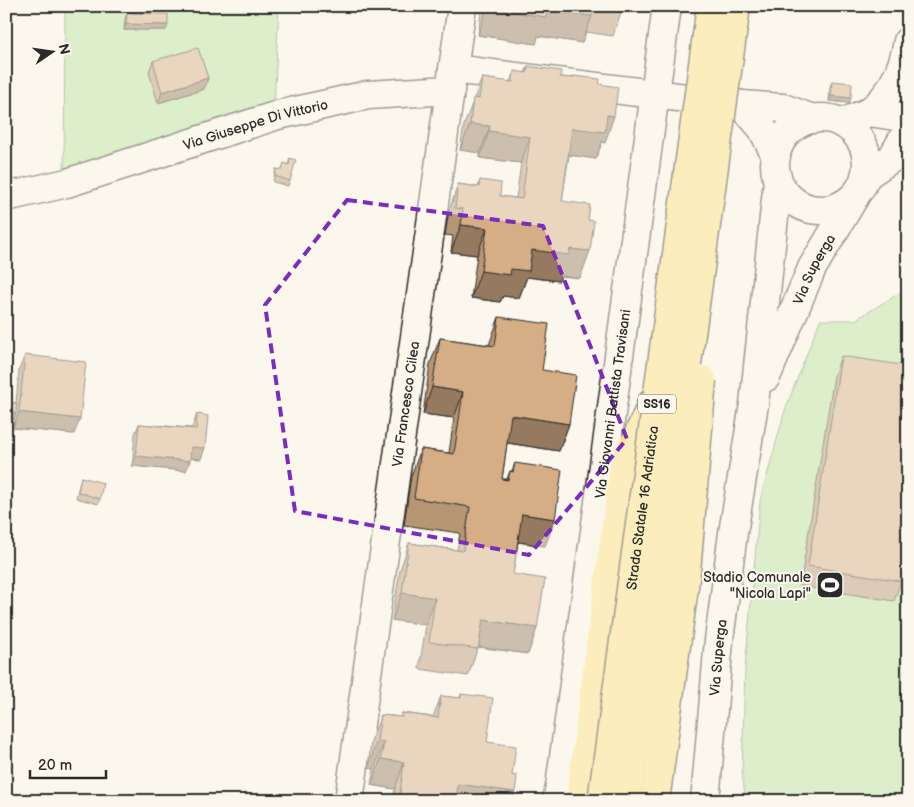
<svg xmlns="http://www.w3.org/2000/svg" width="914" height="807" font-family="'Balsamiq Sans',sans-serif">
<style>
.green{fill:#b6e29f;stroke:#708665}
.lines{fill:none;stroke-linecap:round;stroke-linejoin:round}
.street-casing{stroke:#2b2b2b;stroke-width:31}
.secondary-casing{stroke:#2b2b2b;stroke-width:31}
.highway-casing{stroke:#2b2b2b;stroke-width:31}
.street{stroke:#fbf7ec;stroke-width:28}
.secondary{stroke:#fbf7ec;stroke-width:28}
.highway{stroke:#fde080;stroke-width:28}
.highway-bridge-casing{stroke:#2b2b2b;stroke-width:31;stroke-linecap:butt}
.highway-bridge{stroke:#fde080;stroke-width:28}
.wall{fill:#b79673;stroke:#2b2b2b}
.shaded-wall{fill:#957a5e;stroke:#2b2b2b}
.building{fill:#d5ae86;stroke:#2b2b2b}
.marked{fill:none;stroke:#7b2cbf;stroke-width:4;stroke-dasharray:10 6;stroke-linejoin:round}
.labels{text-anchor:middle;stroke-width:4;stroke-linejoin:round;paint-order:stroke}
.shield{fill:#fbf7ec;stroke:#696865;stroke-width:1}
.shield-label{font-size:12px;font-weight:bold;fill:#2b2b2b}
.street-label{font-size:14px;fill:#2b2b2b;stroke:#fbf7ec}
.poi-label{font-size:14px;fill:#2b2b2b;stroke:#fbf7ec;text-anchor:end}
</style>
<rect width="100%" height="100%" fill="#fbf7ec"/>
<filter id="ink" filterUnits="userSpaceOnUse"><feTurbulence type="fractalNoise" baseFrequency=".02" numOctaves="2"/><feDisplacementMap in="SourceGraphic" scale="10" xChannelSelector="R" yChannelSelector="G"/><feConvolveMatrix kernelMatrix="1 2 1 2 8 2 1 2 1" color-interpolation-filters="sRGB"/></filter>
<g filter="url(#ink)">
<g class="green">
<polygon points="65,6 279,6 274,108 64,173"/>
<polygon points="908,288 908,801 746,801 742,774 745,668 760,501 785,410 820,320 855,320"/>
</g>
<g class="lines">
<g class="street-casing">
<g id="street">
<polyline points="453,69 742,105 783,108 813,119"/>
<polyline points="742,105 762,128 776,156"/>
<polyline points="869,112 908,118"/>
<path id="s1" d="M6 197 67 183 278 115 368 95 450 90"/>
<path id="s2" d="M349 801 462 6"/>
<path id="s3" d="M557 801 560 786 667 6"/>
</g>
</g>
<g class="secondary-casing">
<g id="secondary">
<circle cx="821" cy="164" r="46"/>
<path d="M841 123C850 119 862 116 870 111 893 94 903 68 908 41"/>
<polyline points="865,176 892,158 908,130"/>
<path id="s4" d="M766 377 812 268 855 196"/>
<path id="s5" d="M705 801 719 640 733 533 754 404 778 180"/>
</g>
</g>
<g class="highway-casing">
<polyline id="highway" points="580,801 624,466 654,400"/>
</g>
<use href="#street" class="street"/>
<use href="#secondary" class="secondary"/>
<use href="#highway" class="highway"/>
<g class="highway-bridge-casing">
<g id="highway-bridge">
<path id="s6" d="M602 801 711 6"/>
<polyline points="627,801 736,6"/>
<polyline points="655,801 686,572 702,380"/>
</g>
</g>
<use href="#highway-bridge" class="highway-bridge"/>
</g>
<g class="wall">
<polygon points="482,6 623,6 613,36 586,32 582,43 538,36 536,44 478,35"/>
<polygon points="127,13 166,30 124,30 125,19"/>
<polygon points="153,61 208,78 204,89 158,103 149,72"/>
<polygon points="528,66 560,77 573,78 573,76 599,84 605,143 602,142 596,159 569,155 562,201 580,278 561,276 559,281 527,277 519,298 503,296 500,302 471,298 477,255 451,252 453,236 445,235 449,211 458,184 478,187 480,180 500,196 516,198 521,163 480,158 480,153 460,150 464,125 482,78 510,82 514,71 525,73"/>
<polygon points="832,81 849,103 829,101 830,87"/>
<polygon points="290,158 290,181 288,186 273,182 276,169 282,170 284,163 288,165"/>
<polygon points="499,317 542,370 569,424 559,451 507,443 502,479 507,479 510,471 512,471 515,463 555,519 545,546 518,542 513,574 537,628 528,654 478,647 468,676 419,669 426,625 392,620 400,570 409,543 457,550 460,533 404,525 411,476 421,449 449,453 454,418 423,414 430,364 440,338 489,345"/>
<polygon points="25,355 74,434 13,428 14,419 6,418 6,403 16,403 19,370"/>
<polygon points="841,356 901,581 894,601 800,586 834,376"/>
<polygon points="197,414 201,459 190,458 186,471 132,466 135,434 139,424 192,428 193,425"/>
<polygon points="81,477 100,499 98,504 76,498"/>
<polygon points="461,694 487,742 512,775 515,792 511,801 393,801 395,789 371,785 374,769 368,768 371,741 381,715 401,717 402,713 433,717 441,696 460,698"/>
<polygon points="908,759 908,782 902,775"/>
</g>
<g class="shaded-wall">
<polygon points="833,6 850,6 849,9 833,8"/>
<polygon points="487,8 547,10 592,16 582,43 538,36 536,44 478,35"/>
<polygon points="126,24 168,25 166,30 124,30"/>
<polygon points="208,78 204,89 158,103 162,92"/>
<polygon points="831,96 851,98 849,103 829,101"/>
<polygon points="607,115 614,116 605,143 602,142 596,159 563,154 572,128"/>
<polygon points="470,124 490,126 480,153 460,150"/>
<polygon points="489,131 530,137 521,163 480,158"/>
<polygon points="461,225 487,228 477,255 451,252"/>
<polygon points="570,249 590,251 580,278 561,276 559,281 527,277 519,298 503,296 500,302 471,298 481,271 511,269 532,250"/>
<polygon points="432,387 463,392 454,418 423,414"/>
<polygon points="6,412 16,413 14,419 6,418"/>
<polygon points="19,412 80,419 74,434 13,428"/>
<polygon points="511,415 569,424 559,451 502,442"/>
<polygon points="191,447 205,448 201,459 188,458"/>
<polygon points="136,456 190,461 186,471 132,466"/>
<polygon points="522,514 555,519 545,546 512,541"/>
<polygon points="402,593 435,598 426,625 392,620"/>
<polygon points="483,620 537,628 528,654 473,646"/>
<polygon points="377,741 384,742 374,769 368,768"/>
<polygon points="381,759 404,762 395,789 371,785"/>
<polygon points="458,784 515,792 511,801 452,801"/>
</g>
<g class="building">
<polygon points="488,6 593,6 592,16 547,10 546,17 487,8"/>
<polygon points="600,6 623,6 622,10"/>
<polygon points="127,13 168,14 168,25 126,24"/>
<polygon points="198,48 208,78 162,92 153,61"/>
<polygon points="528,66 561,71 560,77 573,78 573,76 600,79 599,84 618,87 614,116 607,115 605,132 572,128 562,201 590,205 588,220 594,221 590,251 570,249 569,255 532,250 529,271 511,269 510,275 481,271 487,228 461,225 463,209 455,208 458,184 479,187 480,180 501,183 500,196 522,199 530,137 489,131 490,126 470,124 473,98 479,99 482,78 513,82 514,71 527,73"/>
<polygon points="832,81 852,83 851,98 831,96"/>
<polygon points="290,158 296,160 290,181 275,176 276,169 282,170 284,163 289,165"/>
<polygon points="499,317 549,324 542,370 576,375 569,424 511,415 502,479 508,480 510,471 513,472 515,463 562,470 555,519 522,514 513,574 545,579 537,628 483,620 478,649 429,642 435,598 402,593 409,543 463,551 470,507 414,498 421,449 454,454 463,392 432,387 440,338 495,346"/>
<polygon points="25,355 86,362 80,419 19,412"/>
<polygon points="841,356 908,366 908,538 901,581 808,566"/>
<polygon points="6,403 17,403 16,413 6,412"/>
<polygon points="197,414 208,416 205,448 191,447 190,461 136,456 139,424 196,429"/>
<polygon points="81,477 103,483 100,499 78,492"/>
<polygon points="461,694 493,698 487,742 516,746 512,775 517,776 515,792 458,784 456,801 399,801 404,762 381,759 384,742 377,741 381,715 402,717 402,713 438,718 441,696 461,698"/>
</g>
</g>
<path d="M0 0H914V807H0ZM347 200 543 226 627 439 529 555 295 511 265 305Z" fill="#fbf7ec" fill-opacity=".55" fill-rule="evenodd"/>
<path class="marked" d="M347 200 543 226 627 439 529 555 295 511 265 305Z"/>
<defs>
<g id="stadium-square" transform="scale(1.4375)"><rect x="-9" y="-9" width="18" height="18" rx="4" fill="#2b2b2b" stroke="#fbf7ec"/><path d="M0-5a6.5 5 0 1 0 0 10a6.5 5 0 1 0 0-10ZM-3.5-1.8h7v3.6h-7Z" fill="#fff"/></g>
</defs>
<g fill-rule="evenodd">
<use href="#stadium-square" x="830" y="585"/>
</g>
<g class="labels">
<rect class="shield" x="638" y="394.5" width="38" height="19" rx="4"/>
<g class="shield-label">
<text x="657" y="408">SS16</text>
</g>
<g class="street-label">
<text dy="5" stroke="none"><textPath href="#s1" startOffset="260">Via Giuseppe Di Vittorio</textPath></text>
<text dy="5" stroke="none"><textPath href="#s4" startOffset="118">Via Superga</textPath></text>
<text dy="5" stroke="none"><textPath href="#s2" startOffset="401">Via Francesco Cilea</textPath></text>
<text dy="5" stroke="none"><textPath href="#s3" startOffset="401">Via Giovanni Battista Travisani</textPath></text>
<text dy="5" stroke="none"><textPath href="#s6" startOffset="296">Strada Statale 16 Adriatica</textPath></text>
<text dy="5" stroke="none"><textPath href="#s5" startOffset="144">Via Superga</textPath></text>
</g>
<g class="poi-label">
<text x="811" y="582">Stadio Comunale<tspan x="811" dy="16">"Nicola Lapi"</tspan></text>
</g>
</g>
<rect width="914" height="807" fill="none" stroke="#fbf7ec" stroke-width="25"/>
<rect x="12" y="12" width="889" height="782" fill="none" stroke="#2b2b2b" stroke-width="2" filter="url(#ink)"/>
<g transform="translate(52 52) rotate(77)" stroke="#fbf7ec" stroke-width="4" paint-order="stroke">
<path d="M0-4L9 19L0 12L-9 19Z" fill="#2b2b2b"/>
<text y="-8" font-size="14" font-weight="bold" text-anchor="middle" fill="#2b2b2b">N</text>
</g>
<path d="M30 770v8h76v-8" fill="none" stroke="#2b2b2b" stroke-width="2.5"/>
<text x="38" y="770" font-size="15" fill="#2b2b2b" stroke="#fbf7ec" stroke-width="4" paint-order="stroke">20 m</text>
</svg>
